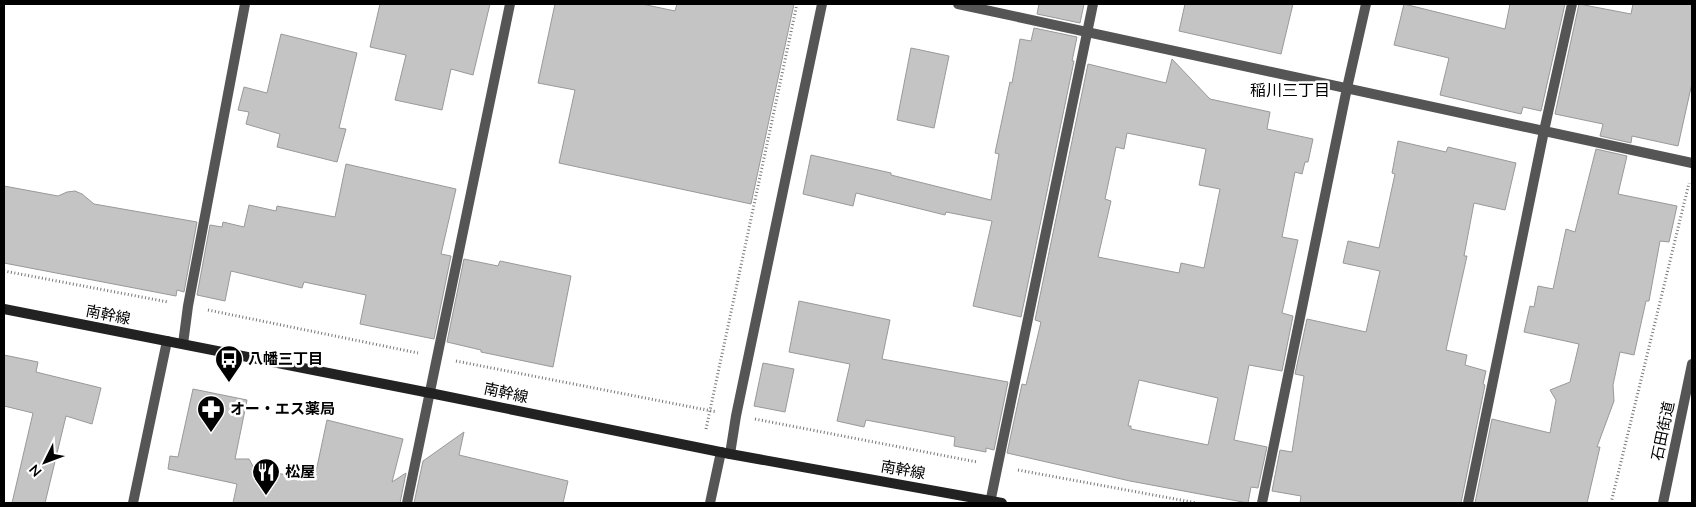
<svg xmlns="http://www.w3.org/2000/svg" width="1696" height="507" font-family="'Nunito Sans','Noto Sans JP',sans-serif">
<style>
.building{fill:#c4c4c4;stroke:#999;fill-rule:evenodd}
.lines{fill:none;stroke-linecap:round;stroke-linejoin:round}
.path{stroke:#777;stroke-width:3;stroke-dasharray:1 2.5;stroke-linecap:butt}
.service{stroke:#555;stroke-width:10}
.minor{stroke:#555;stroke-width:10}
.tertiary{stroke:#555;stroke-width:10}
.secondary{stroke:#222;stroke-width:10}
.labels{text-anchor:middle;stroke-width:5;stroke-linejoin:round;paint-order:stroke}
.street-label{font-size:15px;fill:#000;stroke:#fff}
.poi-label{font-size:15px;font-weight:bold;fill:#000;stroke:#fff;text-anchor:start}
.neighbourhood-label{font-size:16px;fill:#000;stroke:#fff}
</style>
<rect width="100%" height="100%" fill="#fff"/>
<g class="building">
<polygon points="380,4 490,4 473,75 451,69 442,110 395,100 406,55 370,47"/>
<polygon points="555,4 642,4 675,11 677,4 794,4 751,204 559,163 575,90 538,83"/>
<polygon points="1039,4 1084,4 1080,23 1037,14"/>
<polygon points="1185,4 1293,4 1281,54 1179,31"/>
<polygon points="1404,4 1505,29 1510,4 1565,4 1541,111 1523,107 1521,114 1440,95 1449,58 1394,45"/>
<polygon points="1579,4 1631,14 1633,4 1692,4 1692,83 1678,146 1632,136 1631,143 1600,136 1603,124 1555,114"/>
<polygon points="1034,28 1077,37 1072,61 1074,61 1021,317 973,306 992,221 946,212 945,215 856,193 853,206 803,194 811,155 891,173 891,175 991,200 999,154 995,153 1010,82 1012,83 1020,39 1031,41"/>
<polygon points="281,34 357,53 339,128 346,129 337,162 277,147 280,134 246,124 249,112 238,110 244,87 267,93"/>
<polygon points="911,48 949,56 934,128 897,120"/>
<path d="M1172 59 1210 99 1270 112 1267 129 1313 139 1308 162H1305L1302 174 1295 172 1282 237 1298 240 1282 313 1293 316 1282 371 1249 365 1234 440 1267 447 1258 488 1251 487 1248 503 1130 481 1007 453 1022 384 1026 385 1041 322 1035 320 1088 64 1166 83ZM1127 133 1206 149 1199 185 1220 189 1204 268 1181 263 1179 273 1098 257 1111 201 1105 199 1116 147 1124 149ZM1139 380 1218 398 1208 445 1131 429V426H1128Z"/>
<polygon points="1398,141 1446,152 1448,147 1516,163 1505,210 1474,203 1464,256 1467,256 1446,350 1467,355 1465,365 1486,371 1483,384 1485,385 1461,503 1300,503 1301,496 1272,491 1280,450 1292,452 1304,376 1295,374 1307,319 1366,332 1380,271 1343,263 1348,241 1379,248 1395,174 1392,173"/>
<polygon points="1596,149 1627,156 1618,194 1677,206 1669,242 1660,241 1649,301 1646,301 1634,355 1620,352 1613,385 1614,401 1597,447 1600,447 1587,503 1475,503 1492,419 1550,433 1556,400 1550,390 1570,382 1579,344 1524,332 1530,306 1534,307 1538,286 1553,289 1566,229 1575,232"/>
<polygon points="346,164 456,189 441,254 451,256 434,339 360,324 366,295 304,282 302,288 231,271 225,301 197,295 210,225 222,227 223,222 244,227 249,205 276,211 277,206 335,217"/>
<polygon points="4,186 58,196 67,192 75,191 82,194 94,204 197,222 184,292 177,290 176,296 4,263"/>
<polygon points="464,259 498,266 500,261 571,276 553,367 481,352 481,350 447,342"/>
<polygon points="799,301 890,320 882,359 1008,382 994,450 986,448 986,452 954,446 955,437 866,420 864,427 837,421 850,364 789,352"/>
<polygon points="4,355 38,362 36,372 101,388 92,424 66,416 45,503 12,503 33,413 4,406"/>
<polygon points="763,363 794,369 785,412 754,406"/>
<polygon points="193,389 247,400 235,459 249,459 254,468 314,481 327,420 403,439 392,482 406,473 400,503 233,503 237,484 168,469 170,456 178,457"/>
<polygon points="464,432 459,455 568,481 563,503 414,503 423,461"/>
</g>
<g class="lines">
<g class="path">
<polyline points="4,271 168,302"/>
<polyline points="208,310 418,353"/>
<polyline points="456,361 717,412"/>
<polyline points="755,419 977,462"/>
<polyline points="706,429 797,4"/>
<polyline points="1018,470 1197,503"/>
<polyline points="1611,503 1689,183"/>
</g>
<polyline class="service" points="730,454 736,416 822,4"/>
<g class="minor">
<polyline points="958,4 1692,163"/>
<polyline points="183,344 188,306 245,4"/>
<polyline points="133,503 167,341"/>
<polyline points="407,503 510,4"/>
<polyline points="710,503 721,452"/>
<polyline points="990,503 1093,4"/>
<polyline points="1262,503 1347,88 1366,4"/>
<polyline points="1468,503 1544,131 1572,4"/>
</g>
<polyline class="tertiary" points="1663,503 1692,364"/>
<polyline class="secondary" points="4,309 430,393 730,454 1002,503"/>
</g>
<defs>
<g id="bus-pin" transform="scale(1.4375)"><path d="M0 17L-7.5 6A9.5 9.5 0 1 1 7.5 6Z" fill="#000" stroke="#fff"/><path d="M-5-6H5V4H4V6H2V4H-2V6H-4V4H-5ZM-3.5-4V0h7V-4ZM-3.5 1.2v1.5H-2V1.2ZM2 1.2v1.5H3.5V1.2Z" fill="#fff"/></g>
<g id="pharmacy-pin" transform="scale(1.4375)"><path d="M0 17L-7.5 6A9.5 9.5 0 1 1 7.5 6Z" fill="#000" stroke="#fff"/><path d="M-2-6h4v4h4v4h-4v4h-4v-4h-4v-4h4Z" fill="#fff"/></g>
<g id="restaurant-pin" transform="scale(1.4375)"><path d="M0 17L-7.5 6A9.5 9.5 0 1 1 7.5 6Z" fill="#000" stroke="#fff"/><path d="M-5-6h1v4h1v-4h1v4h1v-4h1v5L-1.5 .5V6h-2V.5L-5-1ZM5-6V6H3V1.5H1.5Q1.5-4 5-6Z" fill="#fff"/></g>
</defs>
<g fill-rule="evenodd">
<use href="#bus-pin" x="229" y="359"/>
<use href="#pharmacy-pin" x="211" y="409"/>
<use href="#restaurant-pin" x="266" y="472"/>
</g>
<g class="labels">
<g class="street-label">
<text transform="translate(108 315) rotate(11)" y="5">南幹線</text>
<text transform="translate(506 393) rotate(12)" y="5">南幹線</text>
<text transform="translate(1663 431) rotate(-78)" y="5">石田街道</text>
<text transform="translate(903 470) rotate(10)" y="5">南幹線</text>
</g>
<g class="poi-label">
<text x="248" y="364">八幡三丁目</text>
<text x="230" y="414">オー・エス薬局</text>
<text x="285" y="477">松屋</text>
</g>
<g class="neighbourhood-label">
<text x="1290" y="96">稲川三丁目</text>
</g>
</g>
<rect width="1696" height="507" fill="none" stroke="#000000" stroke-width="10"/>
<g transform="translate(45 462) rotate(228)" stroke="#ffffff" stroke-width="4" paint-order="stroke">
<path d="M0-4L9 19L0 12L-9 19Z" fill="#000000"/>
<text y="-8" font-size="14" font-weight="bold" text-anchor="middle" fill="#000000">N</text>
</g>
</svg>
